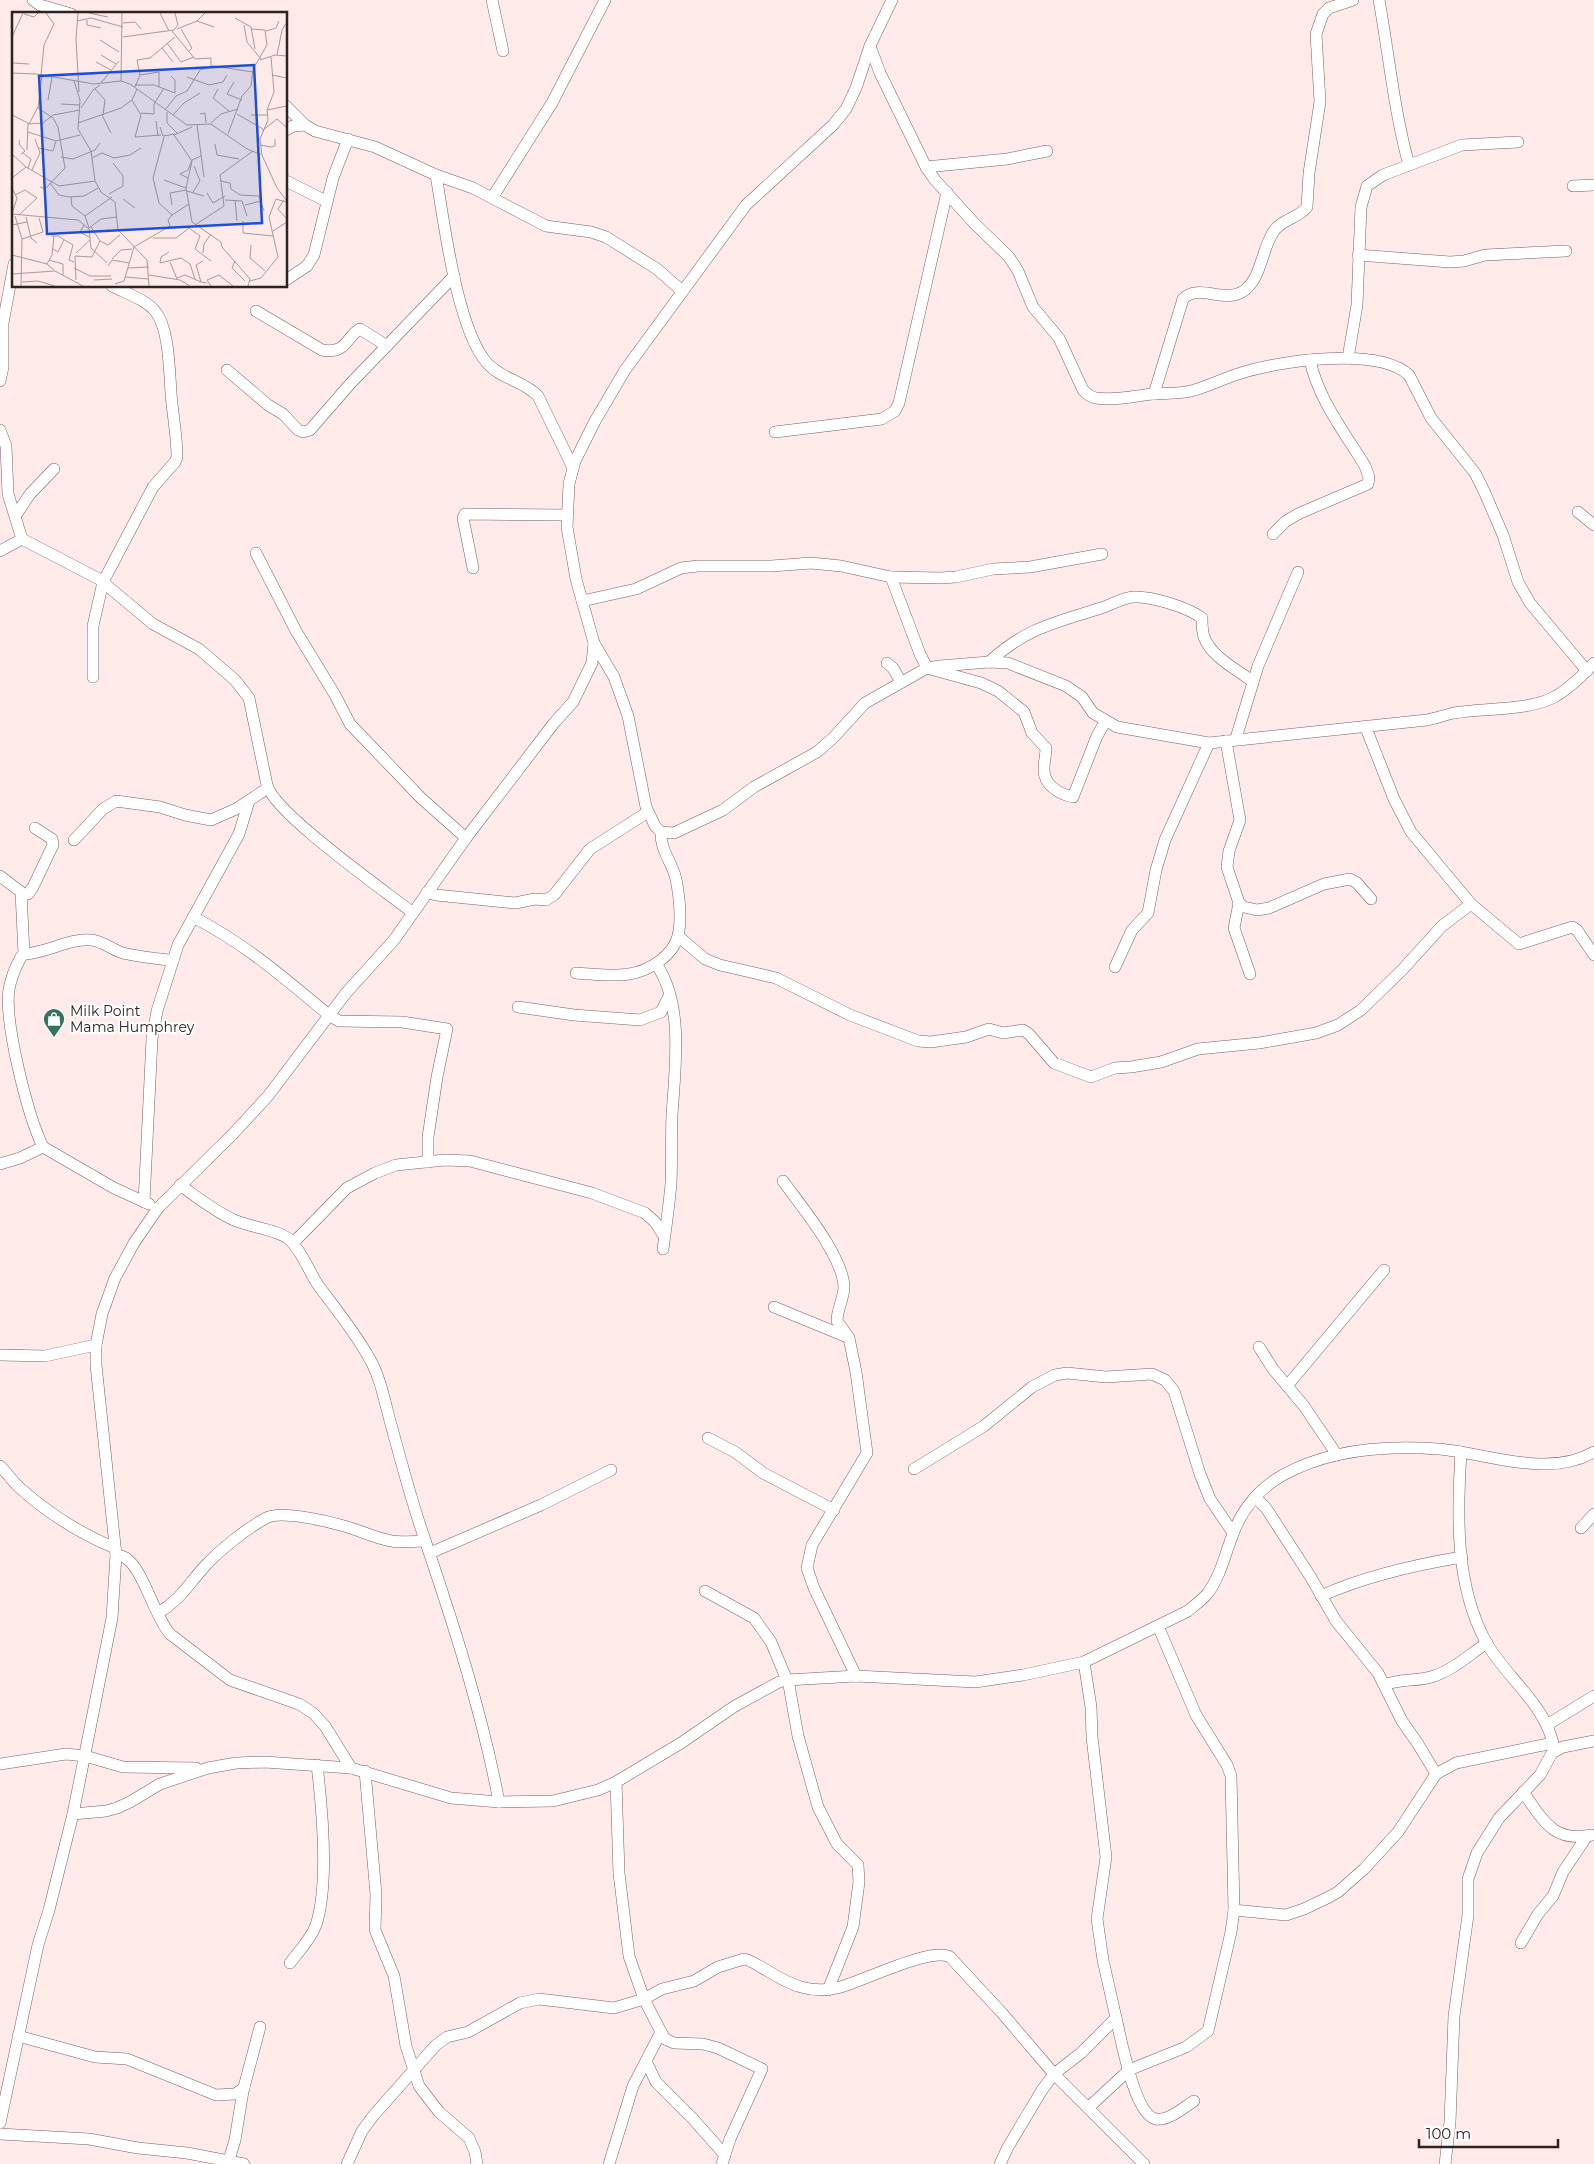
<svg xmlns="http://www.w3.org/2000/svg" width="1594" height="2164" font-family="Montserrat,sans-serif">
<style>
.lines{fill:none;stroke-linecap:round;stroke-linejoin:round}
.minor-casing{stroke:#756160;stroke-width:12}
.minor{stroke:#fff;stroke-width:11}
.labels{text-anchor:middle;stroke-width:4;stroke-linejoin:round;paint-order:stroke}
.poi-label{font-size:14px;fill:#2c2323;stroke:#fff;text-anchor:start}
.inset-road{fill:none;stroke:#a99a9a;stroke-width:1}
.view{fill:#1d4ed8;fill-opacity:0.15;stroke:#1d4ed8;stroke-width:2.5}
.inset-edge{fill:none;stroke:#2c2323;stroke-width:2.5}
</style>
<rect width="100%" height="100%" fill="#fdeae9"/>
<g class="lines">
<g class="minor-casing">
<g id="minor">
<polyline points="33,0 40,5 71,14"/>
<polyline points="492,0 503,51"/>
<path d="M1379 0C1389 55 1394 111 1409 165"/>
<path d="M870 46 880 73 926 167 935 180 974 223 1009 257 1018 271 1033 307 1059 338 1083 390C1087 394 1090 397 1096 398 1114 401 1134 396 1153 394 1165 393 1178 394 1191 391 1207 387 1222 379 1238 374 1276 361 1377 346 1409 375L1431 418 1475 473 1484 491 1503 535 1518 582 1530 603 1587 671"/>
<polyline points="286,106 305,125 315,131 375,147 436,175 473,188 546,226 591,232 606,237 657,269 682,291"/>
<polyline points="286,130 293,126 305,125"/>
<polyline points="926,167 1007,159 1047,151"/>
<path d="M436 175C444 222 457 329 487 363 501 379 524 381 538 396L573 468"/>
<polyline points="286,181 326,201"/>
<polyline points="1573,186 1594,185"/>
<polyline points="492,198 552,103 605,0"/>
<polyline points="1358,255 1450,262 1464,261 1485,255 1566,251"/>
<polyline points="286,280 307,266 314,255 333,178 348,139"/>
<path d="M256 311 322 350C347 355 347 335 360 329L387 346"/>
<polyline points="1348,358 1357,305 1361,207 1367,186 1383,175 1462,145 1518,142"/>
<polyline points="227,370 268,405 283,414 298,430 303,432 310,430 350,384 454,276"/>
<polyline points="0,381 3,367 3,323 14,264"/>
<path d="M1154 394 1183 299C1198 283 1223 303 1242 292 1262 280 1261 249 1274 231 1282 219 1299 218 1307 207L1309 173 1320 102 1316 34 1323 14 1329 8 1353 0"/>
<path d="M0 430 6 446 8 494 22 539 99 579 153 624 199 649 235 680 249 698 267 785C274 813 385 891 413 913"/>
<polyline points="775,432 882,419 895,411 899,403 947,192"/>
<polyline points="1578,512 1594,525"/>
<polyline points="16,515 30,494 54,469"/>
<path d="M1273 534 1286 521 1300 513 1368 484 1369 477 1365 466C1345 433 1318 399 1310 360"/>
<polyline points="0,551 22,539"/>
<polyline points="256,553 296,631 335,695 350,724 421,798 466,838"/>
<polyline points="473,568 463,518 465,514 567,515"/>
<path d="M891 577 920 654 927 668 981 683 998 691 1024 712 1032 733 1046 748C1046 756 1044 761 1044 768 1043 785 1059 794 1073 797L1097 736 1105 722"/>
<polyline points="582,601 636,589 681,568 698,566 772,566 811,563 841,566 891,577 940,578 956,577 993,569 1030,567 1102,554"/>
<path d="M594 643 614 677 628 716 646 807 655 826 661 832 674 833 723 810 754 787 817 752 833 738 865 703 927 668 940 666 989 662 1008 663 1066 686 1082 697 1093 713 1117 727 1209 743 1427 720C1436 718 1445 715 1454 713 1481 708 1532 711 1556 696 1570 688 1583 675 1594 663"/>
<path d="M989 662C1026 628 1054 623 1101 608 1111 605 1122 598 1133 597 1151 596 1187 607 1202 618 1202 624 1202 631 1204 637 1212 658 1237 669 1253 682"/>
<polyline points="887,663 893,668 901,682"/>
<path d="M93 677V626L103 582 153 487 175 462 177 457C177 439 174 422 172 404 169 380 171 330 155 311 145 299 125 293 112 286"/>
<polyline points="1366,728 1394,799 1411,832 1471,904 1519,944 1572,927 1577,930 1594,955"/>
<polyline points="1236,738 1258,666 1298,572"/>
<polyline points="1226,741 1240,820 1229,851 1227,867 1239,903 1244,907 1257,910 1269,908 1324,884 1350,879 1357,883 1371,899"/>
<polyline points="74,840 103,809 116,801 160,807 185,815 211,820 236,809 268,788"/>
<polyline points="0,876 21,892 24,954"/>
<polyline points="427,892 436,895 515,903 535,899 546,900 554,895 590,849 648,812"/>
<polyline points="22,894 28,894 33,887 53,845 52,839 35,828"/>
<polyline points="1239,903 1234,928 1250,974"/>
<path d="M193 917C246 944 285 979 330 1016L339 1021 402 1022 447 1029 437 1077 428 1137V1162"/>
<polyline points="678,936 705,959 720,965 776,978 850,1015 918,1041 931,1042 966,1037 989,1029 1003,1033 1023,1030 1029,1034 1054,1063 1091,1077 1115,1068 1131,1067 1161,1062 1198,1049 1259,1043 1316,1033 1338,1025 1361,1010 1403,969 1442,926 1471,904"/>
<path d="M657 965C684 1006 675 1068 672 1115 671 1138 672 1161 671 1184 669 1206 666 1227 663 1249"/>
<polyline points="1115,967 1132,930 1148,913 1156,870 1165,840 1209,743"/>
<path d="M576 973C594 974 612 977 629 974 649 971 673 956 678 936 682 919 679 895 676 879 672 862 660 850 661 832"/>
<polyline points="518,1007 574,1015 640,1020 661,1012 669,996"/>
<path d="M43 1147C28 1116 4 1023 9 989 11 979 16 966 21 957L24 954C47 953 70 938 91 940 102 941 110 948 120 952 127 955 164 960 173 960"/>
<polyline points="0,1164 20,1158 43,1147 114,1188 149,1204"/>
<path d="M783 1181C801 1206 843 1256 844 1287 844 1298 837 1309 837 1321L849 1338 856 1372 867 1453 812 1545 807 1568 814 1588 856 1676"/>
<path d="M180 1185C197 1197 214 1211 234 1220 249 1227 280 1230 290 1240 302 1252 309 1271 318 1285 335 1308 354 1331 368 1356 381 1377 385 1404 392 1428 402 1465 412 1503 425 1540 454 1626 482 1712 499 1802"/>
<polyline points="144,1202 152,1039 157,1011 178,945 239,834 249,801"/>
<polyline points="293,1243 347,1188 375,1173 396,1165 445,1160 470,1161 592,1193 645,1213 655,1222 664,1236"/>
<polyline points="774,1307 847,1337"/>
<polyline points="1259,1347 1273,1369 1304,1406 1337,1455"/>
<polyline points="0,1355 45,1356 96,1345"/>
<polyline points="1287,1386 1384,1270"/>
<polyline points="708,1438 735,1452 763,1473 834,1510"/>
<path d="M1461 1452C1457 1515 1455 1585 1486 1642 1506 1678 1548 1706 1554 1749"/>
<path d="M0 1466C7 1473 13 1482 21 1489 48 1513 81 1534 115 1548"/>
<polyline points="914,1469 984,1426 1032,1387 1055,1375 1067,1373 1106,1377 1152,1374 1165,1380 1174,1391 1200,1474 1210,1499 1233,1533"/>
<polyline points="1255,1497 1266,1508 1310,1576 1336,1621 1378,1673 1402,1721 1418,1744 1436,1774"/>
<polyline points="1581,1528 1594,1514"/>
<polyline points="430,1553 541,1505 611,1470"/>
<path d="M116 1555C119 1556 124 1556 127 1559 143 1570 155 1617 170 1634L230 1680 299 1704 313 1713 325 1726 351 1768"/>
<polyline points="705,1591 754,1618 771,1642 789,1685 798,1736 818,1807 837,1844 858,1865 859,1882 853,1927 828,1990"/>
<path d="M1321 1596C1365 1576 1414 1565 1462 1557"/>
<path d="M158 1613C182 1599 188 1584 206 1565 221 1549 246 1529 266 1518 280 1510 327 1521 344 1526 359 1530 375 1538 391 1541 402 1543 414 1541 425 1541"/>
<path d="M1384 1685C1403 1678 1417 1682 1434 1676 1453 1670 1470 1654 1487 1643"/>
<polyline points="1547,1725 1594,1696"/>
<polyline points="0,1764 66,1754 85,1756 123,1767 196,1768"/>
<polyline points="365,1771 376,1894 375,1930 394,1976 406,2046 419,2086 439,2112 469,2138 475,2152 477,2164"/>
<polyline points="616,1782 619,1873 629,1956 644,1999 661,2032 665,2039 674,2043 703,2044 718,2048 762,2069 730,2139 722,2164"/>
<path d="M1523 1792C1543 1820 1553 1843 1592 1835"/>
<path d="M73 1814 106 1811 117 1808 130 1802 160 1784 208 1768 236 1763 265 1762 351 1768 451 1798 499 1802 553 1801 598 1790 616 1782 681 1743 735 1706 779 1682 787 1680 856 1676 975 1682 1023 1675 1084 1662 1188 1611C1195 1605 1202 1600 1208 1593 1221 1575 1225 1554 1233 1534 1242 1509 1260 1488 1283 1475 1330 1449 1386 1445 1438 1449 1488 1453 1548 1479 1594 1452"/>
<polyline points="1234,1910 1286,1915 1304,1909 1329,1897 1338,1892 1364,1869 1398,1832 1436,1774 1456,1763 1553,1743"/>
<polyline points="1521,1943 1538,1914 1553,1896 1563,1872 1587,1836"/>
<path d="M290 1963C299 1951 311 1939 316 1925 329 1885 322 1807 317 1765"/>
<path d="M1116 2018C1121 2038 1134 2115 1156 2119 1169 2121 1184 2107 1194 2101"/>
<polyline points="18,2036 95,2057 127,2059 216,2095 235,2094 244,2088"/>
<polyline points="646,2061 656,2082 693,2119 725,2155"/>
<polyline points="1088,2108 1129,2070 1186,2047 1208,2031 1231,1932 1234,1910 1231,1776 1227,1765 1196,1715 1158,1626"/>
<polyline points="0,2123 38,1945 49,1910 73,1814 112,1618 116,1555 96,1365 96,1345 102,1314 115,1278 134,1243 158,1208 232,1135 268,1096 346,993 394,940 466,838 554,723 573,702 592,663 594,643 576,579 567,527 569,484 575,461 595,421 625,370 746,205 833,125 846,109 856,88 870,46 892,0"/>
<polyline points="0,2134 89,2139 138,2148 187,2153 244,2164"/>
<polyline points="229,2160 235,2140 243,2091 260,2027"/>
<path d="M347 2164 362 2131 373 2116 436 2045 447 2037 468 2032 520 2003 539 1999 614 2008 644 1999 662 1989 694 1981 718 1967 744 1959C753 1961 760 1967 768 1971 790 1985 811 1994 837 1988 860 1983 931 1946 950 1957L1002 2013 1054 2074 1144 2164"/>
<polyline points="609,2164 633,2086 661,2032"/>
<polyline points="1000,2164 1008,2147 1042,2090 1054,2074 1081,2053 1116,2018 1103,1960 1097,1919 1106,1857 1092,1737 1091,1707 1084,1662"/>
<polyline points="1445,2164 1450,2122 1454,2016 1468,1915 1468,1879 1477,1853 1499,1818 1540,1775 1552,1753 1563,1747 1594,1741"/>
</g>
</g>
<use href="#minor" class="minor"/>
</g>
<defs>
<g id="shop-pin" transform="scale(1.125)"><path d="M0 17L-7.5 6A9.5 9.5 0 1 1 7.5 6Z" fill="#36735f" stroke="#fff"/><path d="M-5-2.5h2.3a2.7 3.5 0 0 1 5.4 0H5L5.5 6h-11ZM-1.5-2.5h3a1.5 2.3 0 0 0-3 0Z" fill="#fff"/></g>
</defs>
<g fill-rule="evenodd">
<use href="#shop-pin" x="54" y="1019"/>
</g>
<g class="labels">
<g class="poi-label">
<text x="70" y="1016">Milk Point<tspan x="70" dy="16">Mama Humphrey</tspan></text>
</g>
</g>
<g transform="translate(12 12)">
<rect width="275" height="275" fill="#fdeae9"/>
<path class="inset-road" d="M66 1 64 27 67 80M77 1 96 5M148 1 157 19M12 2 22 5 26 1M223 6 239 15 243 37M75 8V13L89 16M65 9 79 6 111 15M185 9 202 15M111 11 123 10 129 17M232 13 235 30 249 47M165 17 185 9 193 1M169 17 180 36 177 39M160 19 183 47 199 46V55M254 19 264 16 267 9M0 25 11 1M111 25 162 18 166 13 163 1M88 28 107 40M155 31 169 50 182 45M150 36 161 50M89 43 104 52M265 43 270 18 275 10M0 45V72M248 48 263 43 275 44M84 50 99 58M1 51 17 52M0 61 24 62 82 72 109 69 118 72 175 113 199 112 235 137 250 143 265 176 275 189M29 63 32 33 42 12 34 1M128 63 147 60V75M260 63 275 66M159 64 163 68V81M175 65 197 73 211 70 215 63M62 69 68 88 66 117 79 139 83 169 89 180 103 190 106 218 135 248 137 274M109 69 110 1M222 70 215 82 230 88M89 71 107 49M123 73H142L163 81M123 75 128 63 125 48 138 46 163 25M83 77 93 88 91 103M206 77 201 86 217 99M36 88 40 65M120 88 129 103 123 125M49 92 68 93M69 96 81 78 88 73M153 98 164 84 175 79 188 58 201 54 241 60M255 98 262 80 259 45M155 100V111L165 121M129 101 142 102V92L152 76M188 102 193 101 194 111M225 102 251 117M0 103 16 111 15 138M90 103 99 121M161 103 172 91 188 81M239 103H255M144 109 146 124M66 111 109 96 120 88 125 77M199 111 209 102 226 97M16 112 31 111 41 103 68 98M17 112 26 95M185 113 192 165M148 115 151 124 163 122M180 115 162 123 180 149 174 176 180 210 209 230 210 235 238 267 236 274M250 119 265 107 275 116M16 120 44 129M216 122 230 84 239 74 241 57 255 33 253 18 240 17M123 125 149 123M152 125 141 166 147 191 160 203M8 128 7 132 13 139 9 142M203 132 205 143 227 147M248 133 259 135 263 134V127M27 136 41 139 44 129 68 123M11 141 19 147 16 156M0 142 14 155 47 174 83 169M250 143 248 127 256 108 255 98 275 94M49 145 61 147 83 138 88 131M80 146 90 141 102 146 118 143 129 136M20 158 28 141 23 127M0 166 14 155M176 166 168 162 176 158 180 148 189 144M152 168 174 176M209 169 218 171 219 177 228 183 247 184 252 199M38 171 47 183 57 185 72 184 86 176M28 175 33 177 53 156 46 115 41 106 26 96 30 63M0 176 5 186 0 202 66 208 77 217 79 236 95 251M175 179 192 184M181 180 188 169 182 154M195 181 201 191 213 184M97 182 111 174V164L101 151M3 183 13 178 25 186 7 203M59 185 60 194 73 204 77 216M111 187 123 196M213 188 230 189 235 204M223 188 225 209M272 188 266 197 275 207M160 193 158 181 174 178M233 193 249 189M3 204 10 227 9 274M73 204 100 185M14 205 19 226 25 231M231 209V221L261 224M0 213 15 210M72 213 68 220 77 225M183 213 212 194 208 163 241 139M79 215 88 229 96 233 108 223M77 216 89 207 105 205M261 219 275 210M39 224H46L61 233 57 248 62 250M141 226H164L177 216 188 224 183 237 199 249M10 227 31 220 27 206M239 233 238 246 253 259M41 237 46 240 52 228M157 240 149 245 148 251 169 246 178 252 183 267M64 241 78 228M191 241 192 232 199 222M0 243 35 252M100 247 109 238 120 237M37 248 51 252V263M191 249 184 253 189 270 195 271M223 249 220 256 233 269M158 250 165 267M96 254 100 248 117 251M62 256 78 264H99M116 256 137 255M42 258 35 252 40 243 42 224M0 262 43 259 71 274M137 263 168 268 178 274M113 265 137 267M165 266 173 263 189 270M64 268 63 244 80 245 88 229M82 268 100 267M238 269 249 266 266 245 257 205 264 187 274 190M10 270 26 269 43 274M103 272 112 269 122 235 158 214 156 208 160 203 177 192M199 274 195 268 207 263 221 274"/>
<path class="view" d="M242 53 250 211 35 222 27 64Z"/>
<rect width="275" height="275" class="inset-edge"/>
</g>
<path d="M1419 2139v8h139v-8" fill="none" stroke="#2c2323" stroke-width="2.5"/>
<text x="1426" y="2139" font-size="15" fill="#2c2323" stroke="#ffffff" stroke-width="4" paint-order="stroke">100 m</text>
</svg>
